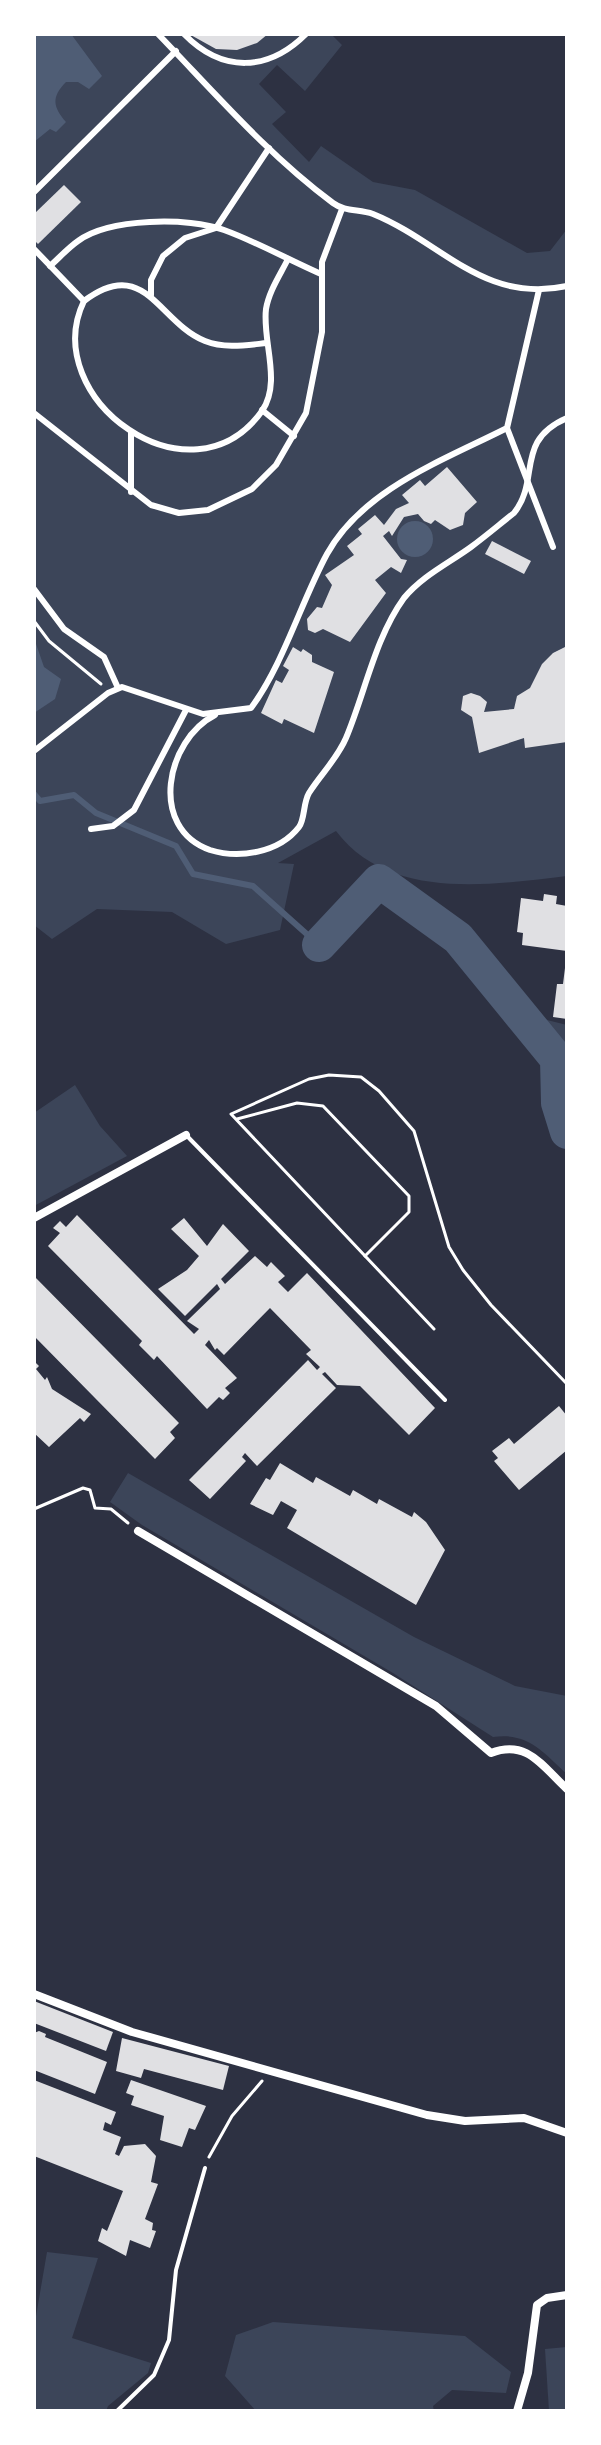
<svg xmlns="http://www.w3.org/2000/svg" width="601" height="2445" font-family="Bitter,serif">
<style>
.green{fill:#3c4559}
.water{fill:#4f5d75}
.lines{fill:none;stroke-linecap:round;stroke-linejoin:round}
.stream{stroke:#4f5d75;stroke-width:6}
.river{stroke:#4f5d75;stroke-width:34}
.building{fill:#e0e0e3}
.path{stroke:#fff;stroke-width:3}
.service{stroke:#fff;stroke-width:4}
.pedestrian{stroke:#fff;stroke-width:6}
.minor{stroke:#fff;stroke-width:8}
</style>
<rect width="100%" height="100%" fill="#2d3142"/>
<g class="green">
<path d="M34 34H331L342 45 305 91 277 65 259 84 286 112 272 124 309 162 321 146 373 182 415 190 527 253 550 251 567 229V876C490 885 389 901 336 831L278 863 294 864 280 930 226 944 172 912 97 909 52 939 34 925Z"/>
<polygon points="543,1019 567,1025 567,1094 561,1051 538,1025"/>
<polygon points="75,1085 100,1126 127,1156 34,1206 34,1113"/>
<path d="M128 1473 414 1637 515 1686 567 1696V1774C543 1752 528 1732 493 1737L393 1673 142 1525 110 1502Z"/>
<polygon points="47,2252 98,2258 72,2338 151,2363 148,2373 108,2406 106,2411 34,2411 34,2328"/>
<polygon points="273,2322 465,2336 511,2372 506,2393 452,2390 433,2406 434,2411 256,2411 225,2376 236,2335"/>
<polygon points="567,2347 567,2411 549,2411 545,2349"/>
</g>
<g class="water">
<path d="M34 34H71L102 76 89 89 78 82H66C51 97 53 107 66 122L56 132 50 129 34 142Z"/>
<circle cx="415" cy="539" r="18"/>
<polygon points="34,638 44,667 61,679 55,699 34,713"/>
</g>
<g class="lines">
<polyline class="stream" points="34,794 40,801 74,795 96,813 176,846 193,874 253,886 319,945"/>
<polyline class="river" points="319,945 379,881 458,938 557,1059 558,1103 567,1132"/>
</g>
<g class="building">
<polygon points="189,34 268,34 257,43 237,50 216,49"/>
<polygon points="64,185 81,202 38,244 34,240 34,214"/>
<polygon points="447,467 477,502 465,513 463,525 450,530 435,520 431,524 424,521 418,514 404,517 392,536 389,531 383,536 401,559 407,560 401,573 391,567 375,580 386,593 350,642 323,629 315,633 308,630 307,619 317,607 322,608 332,585 325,575 354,555 347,546 362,534 358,529 375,515 384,525 396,509 409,503 402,495 420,480 425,486"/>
<polygon points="492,541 531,561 524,574 485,554"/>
<polygon points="567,646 567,742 525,748 524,738 479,753 472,717 461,710 463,696 471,693 480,696 487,702 484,712 514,709 517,696 530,688 542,664 553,653"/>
<polygon points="293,647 301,652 303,649 312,655 312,662 334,672 314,733 284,719 282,724 261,713 276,680 282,683 289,670 283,666"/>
<polygon points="544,894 557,896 556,904 567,906 567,951 522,945 523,933 517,932 521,898 543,901"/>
<polygon points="565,968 567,968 567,1019 553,1017 557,984 563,984"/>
<polygon points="77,1215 194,1334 199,1329 187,1321 220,1289 217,1284 185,1316 158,1289 187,1270 199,1256 171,1229 184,1218 207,1246 223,1224 249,1251 221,1279 225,1284 255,1256 267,1267 271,1262 285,1276 278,1282 288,1292 307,1273 435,1408 409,1435 360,1386 337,1385 325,1372 322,1374 336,1388 257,1466 245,1453 242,1457 246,1461 210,1499 189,1480 308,1360 317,1370 320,1367 306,1354 311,1350 270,1308 224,1355 217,1348 215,1350 209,1340 205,1345 237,1378 225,1388 230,1393 223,1400 219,1397 207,1409 157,1356 154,1360 139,1345 142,1341 48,1246 60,1233 53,1228 60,1221 66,1227"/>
<polygon points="34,1276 179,1423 170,1432 175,1438 155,1459 34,1336"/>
<polygon points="34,1361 39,1366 36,1369 45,1380 47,1377 52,1389 91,1414 84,1422 80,1418 49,1447 34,1433"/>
<polygon points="559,1406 567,1416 567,1450 519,1490 494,1461 498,1458 492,1451 509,1438 514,1444"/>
<polygon points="280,1463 313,1483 316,1477 350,1496 353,1490 377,1504 379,1499 412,1517 414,1512 426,1522 445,1550 416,1605 287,1528 297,1510 281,1501 273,1515 250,1504 266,1478 270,1480"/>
<polygon points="34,2001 113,2032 106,2051 34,2023"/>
<polygon points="39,2031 46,2034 45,2037 107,2062 95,2094 34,2070 34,2033"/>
<polygon points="122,2038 229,2066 223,2090 144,2069 141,2078 116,2071"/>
<polygon points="34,2080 116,2112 111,2125 105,2122 103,2130 121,2137 115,2154 119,2156 124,2146 145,2144 156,2156 151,2182 158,2184 145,2219 153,2223 152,2230 156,2231 150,2248 130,2240 126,2256 98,2241 102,2228 107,2231 123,2191 34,2156"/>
<polygon points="131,2080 206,2106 195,2130 189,2128 182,2147 160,2140 164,2116 131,2105 134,2096 126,2093"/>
</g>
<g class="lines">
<g class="path">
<polyline points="34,621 49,641 101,684"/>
<polyline points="237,1119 297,1103 323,1106 409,1196 409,1212 365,1256"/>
<polyline points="434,1329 231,1114 309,1079 329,1075 361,1077 379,1091 414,1131 449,1247 463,1270 491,1305 567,1384"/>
<polyline points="34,1509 83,1488 90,1490 95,1508 111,1509 128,1523"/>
<polyline points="209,2157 232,2116 262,2081"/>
</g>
<g class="service">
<polyline points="187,1136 445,1400"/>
<polyline points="117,2411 154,2375 169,2340 176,2270 205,2168"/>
</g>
<g class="pedestrian">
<path d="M158 34C214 92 268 155 333 203 345 212 359 209 373 214 442 242 483 304 567 286"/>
<path d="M184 34C222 73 268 72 306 34"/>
<polyline points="34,192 176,51"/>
<polyline points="34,249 84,301"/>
<path d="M50 266C59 258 68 248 78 241 109 218 189 217 224 230 257 242 289 260 321 274"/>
<polyline points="151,295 151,280 163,256 185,238 216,228 269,148"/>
<path d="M267 343C247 345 225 349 205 341 158 322 145 255 84 301 37 398 191 510 262 411 282 382 262 341 266 309 269 291 280 275 288 259"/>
<polyline points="262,410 294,436"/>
<polyline points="34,413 151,505 179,513 208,510 252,489 276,465 306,413 322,332 322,262 342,209"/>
<polyline points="507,428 553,547"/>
<polyline points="131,432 131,492"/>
<polyline points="34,589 64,629 104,657 118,688"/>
<path d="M215 715C166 740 148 828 210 850 239 859 279 853 299 827 305 819 303 803 309 793 321 774 337 759 346 738 365 693 375 638 404 598 422 576 449 563 471 547 486 536 500 524 514 513 541 479 514 441 567 418"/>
<path d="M34 751 108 693 122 687 203 714 251 708C283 665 301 602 327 554 363 489 444 460 507 428L539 290"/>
<polyline points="91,829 113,826 134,810 186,710"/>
</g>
<g class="minor">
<polyline points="34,1218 186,1135"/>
<path d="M138 1531 436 1706 491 1753C527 1739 542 1766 567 1789"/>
<polyline points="34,1994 132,2032 427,2115 465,2121 524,2118 567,2133"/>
<polyline points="517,2411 528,2373 537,2305 547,2298 567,2295"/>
</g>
</g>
<rect width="601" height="2445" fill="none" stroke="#ffffff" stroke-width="72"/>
</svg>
